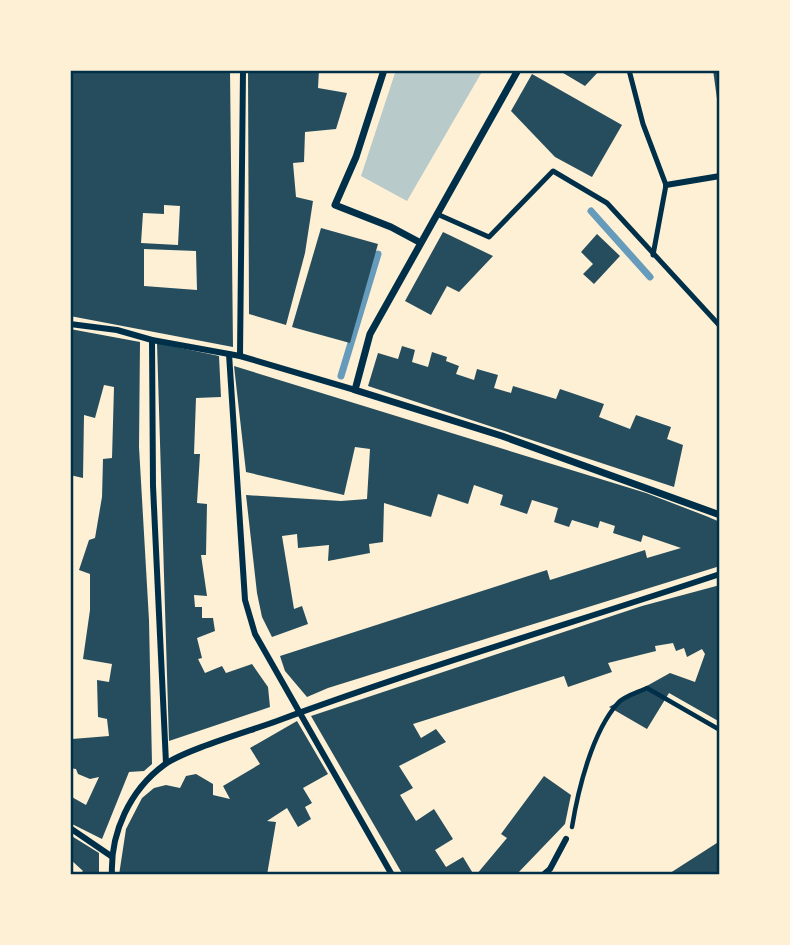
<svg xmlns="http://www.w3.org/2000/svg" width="790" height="945" font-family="'Roboto Serif',serif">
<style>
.green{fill:#b9caca}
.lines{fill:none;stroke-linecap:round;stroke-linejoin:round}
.stream{stroke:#669bbc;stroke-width:7}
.building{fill:#264d5e;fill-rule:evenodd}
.path{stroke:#003049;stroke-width:4.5}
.service{stroke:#003049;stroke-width:5}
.pedestrian{stroke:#003049;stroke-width:6}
.minor{stroke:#003049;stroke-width:7}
.neatline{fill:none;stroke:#003049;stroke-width:2.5}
</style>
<rect width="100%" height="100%" fill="#fdf0d5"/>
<polygon class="green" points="396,70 483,70 407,201 361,176"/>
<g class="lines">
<g class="stream">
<polyline points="591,211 650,277"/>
<polyline points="341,376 378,254"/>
</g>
</g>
<g class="building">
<path d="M70 70H230L233 347 70 316ZM164 205 180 206 178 245 141 243 143 213 164 214ZM144 249 196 251 197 290 144 286Z"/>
<polygon points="248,70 319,70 318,88 347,93 336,129 305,132 304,162 293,163 296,197 313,201 305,253 286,325 249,314"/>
<polygon points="558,70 600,70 585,86"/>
<polygon points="713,70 720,70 720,106 718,106"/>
<polygon points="532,74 622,125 592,177 555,157 511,111"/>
<polygon points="321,228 378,244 350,343 292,327"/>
<polygon points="443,232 493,256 459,292 447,286 431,315 405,301"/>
<polygon points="597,234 620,256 594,284 583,274 593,264 581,252"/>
<polygon points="70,329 140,342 139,447 149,620 152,764 144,771 129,772 102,839 70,823 70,796 86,805 99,777 90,779 78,774 76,769 70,768 70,752 72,739 109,736 107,719 98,717 97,680 109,682 112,664 83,659 90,610 90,574 79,570 89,540 95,538 102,497 103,459 112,458 114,387 104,385 95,418 84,415 83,478 70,475"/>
<polygon points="157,343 219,356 221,397 196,398 194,454 200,454 197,503 207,504 206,555 201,555 207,596 194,595 195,607 202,607 202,618 213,618 215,631 197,638 202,658 198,659 205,673 222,666 226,673 252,664 268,687 270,707 169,741"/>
<polygon points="402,346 415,350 412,362 428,367 432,352 447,357 446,361 459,366 456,374 474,380 477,369 498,375 494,388 511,393 513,386 556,399 560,389 604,404 599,417 630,429 636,415 671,427 667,439 683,445 674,487 368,386 378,353 398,359"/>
<polygon points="234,366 646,493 706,516 720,522 720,566 328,688 307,697 285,671 280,656 547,570 550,580 645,550 647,558 681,548 643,535 641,542 613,533 615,526 600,521 598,528 572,520 569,527 554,522 558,508 532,500 527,514 500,505 503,495 474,485 468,504 438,494 431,517 384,503 383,542 369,544 370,553 328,561 329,545 298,548 297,534 282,536 294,609 302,606 308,624 272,637 262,617 257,593 246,495 341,501 367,499 370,449 355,447 344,495 246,472"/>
<polygon points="720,585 720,722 669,693 647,729 609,707 670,673 695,682 705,654 702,649 687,657 684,648 676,651 673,643 655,646 656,651 608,663 612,672 568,687 564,676 413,724 421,738 436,729 446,742 399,766 413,788 400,795 416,821 434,809 453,839 435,850 446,867 463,857 474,875 403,875 311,716 642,606"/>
<polygon points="297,721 328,774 303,788 312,803 305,807 311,819 298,827 287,808 267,821 276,822 267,875 119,875 126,829 142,798 154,788 166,785 180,788 186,776 196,774 213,784 213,795 230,799 223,786 260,764 250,748"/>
<polygon points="544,776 571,795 565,824 516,875 476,875 507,838 501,834"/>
<polygon points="70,835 99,853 99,875 79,875 83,871 70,859"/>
<polygon points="720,841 720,875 667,875"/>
</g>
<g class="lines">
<path class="path" d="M572 827C578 790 592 732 618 703 624 696 639 692 647 688L720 730"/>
<g class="service">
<polyline points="629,70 643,124 666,185 653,255"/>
<polyline points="437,214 489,237 553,171 607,203 720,326"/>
</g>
<g class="pedestrian">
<polyline points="666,185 720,176"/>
<polyline points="70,324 117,330 152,340 240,356 355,390"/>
<polyline points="152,340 153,486 166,763"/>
<polyline points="229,354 245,600 255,634 392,875"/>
<polyline points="240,356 243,70"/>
<polyline points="70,828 111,856"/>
<path d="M112 875C110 833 130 790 164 765 184 750 250 731 277 721 423 667 573 623 720 574"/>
<polyline points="543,875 550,869 566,839"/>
</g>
<g class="minor">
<polyline points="384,70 356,157 335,205 391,227 419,242"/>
<polyline points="518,70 370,334 355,390 502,436 720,515"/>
</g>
</g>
<rect width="790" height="945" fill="none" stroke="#fdf0d5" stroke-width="144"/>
<rect x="72" y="72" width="646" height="801" class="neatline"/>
</svg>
